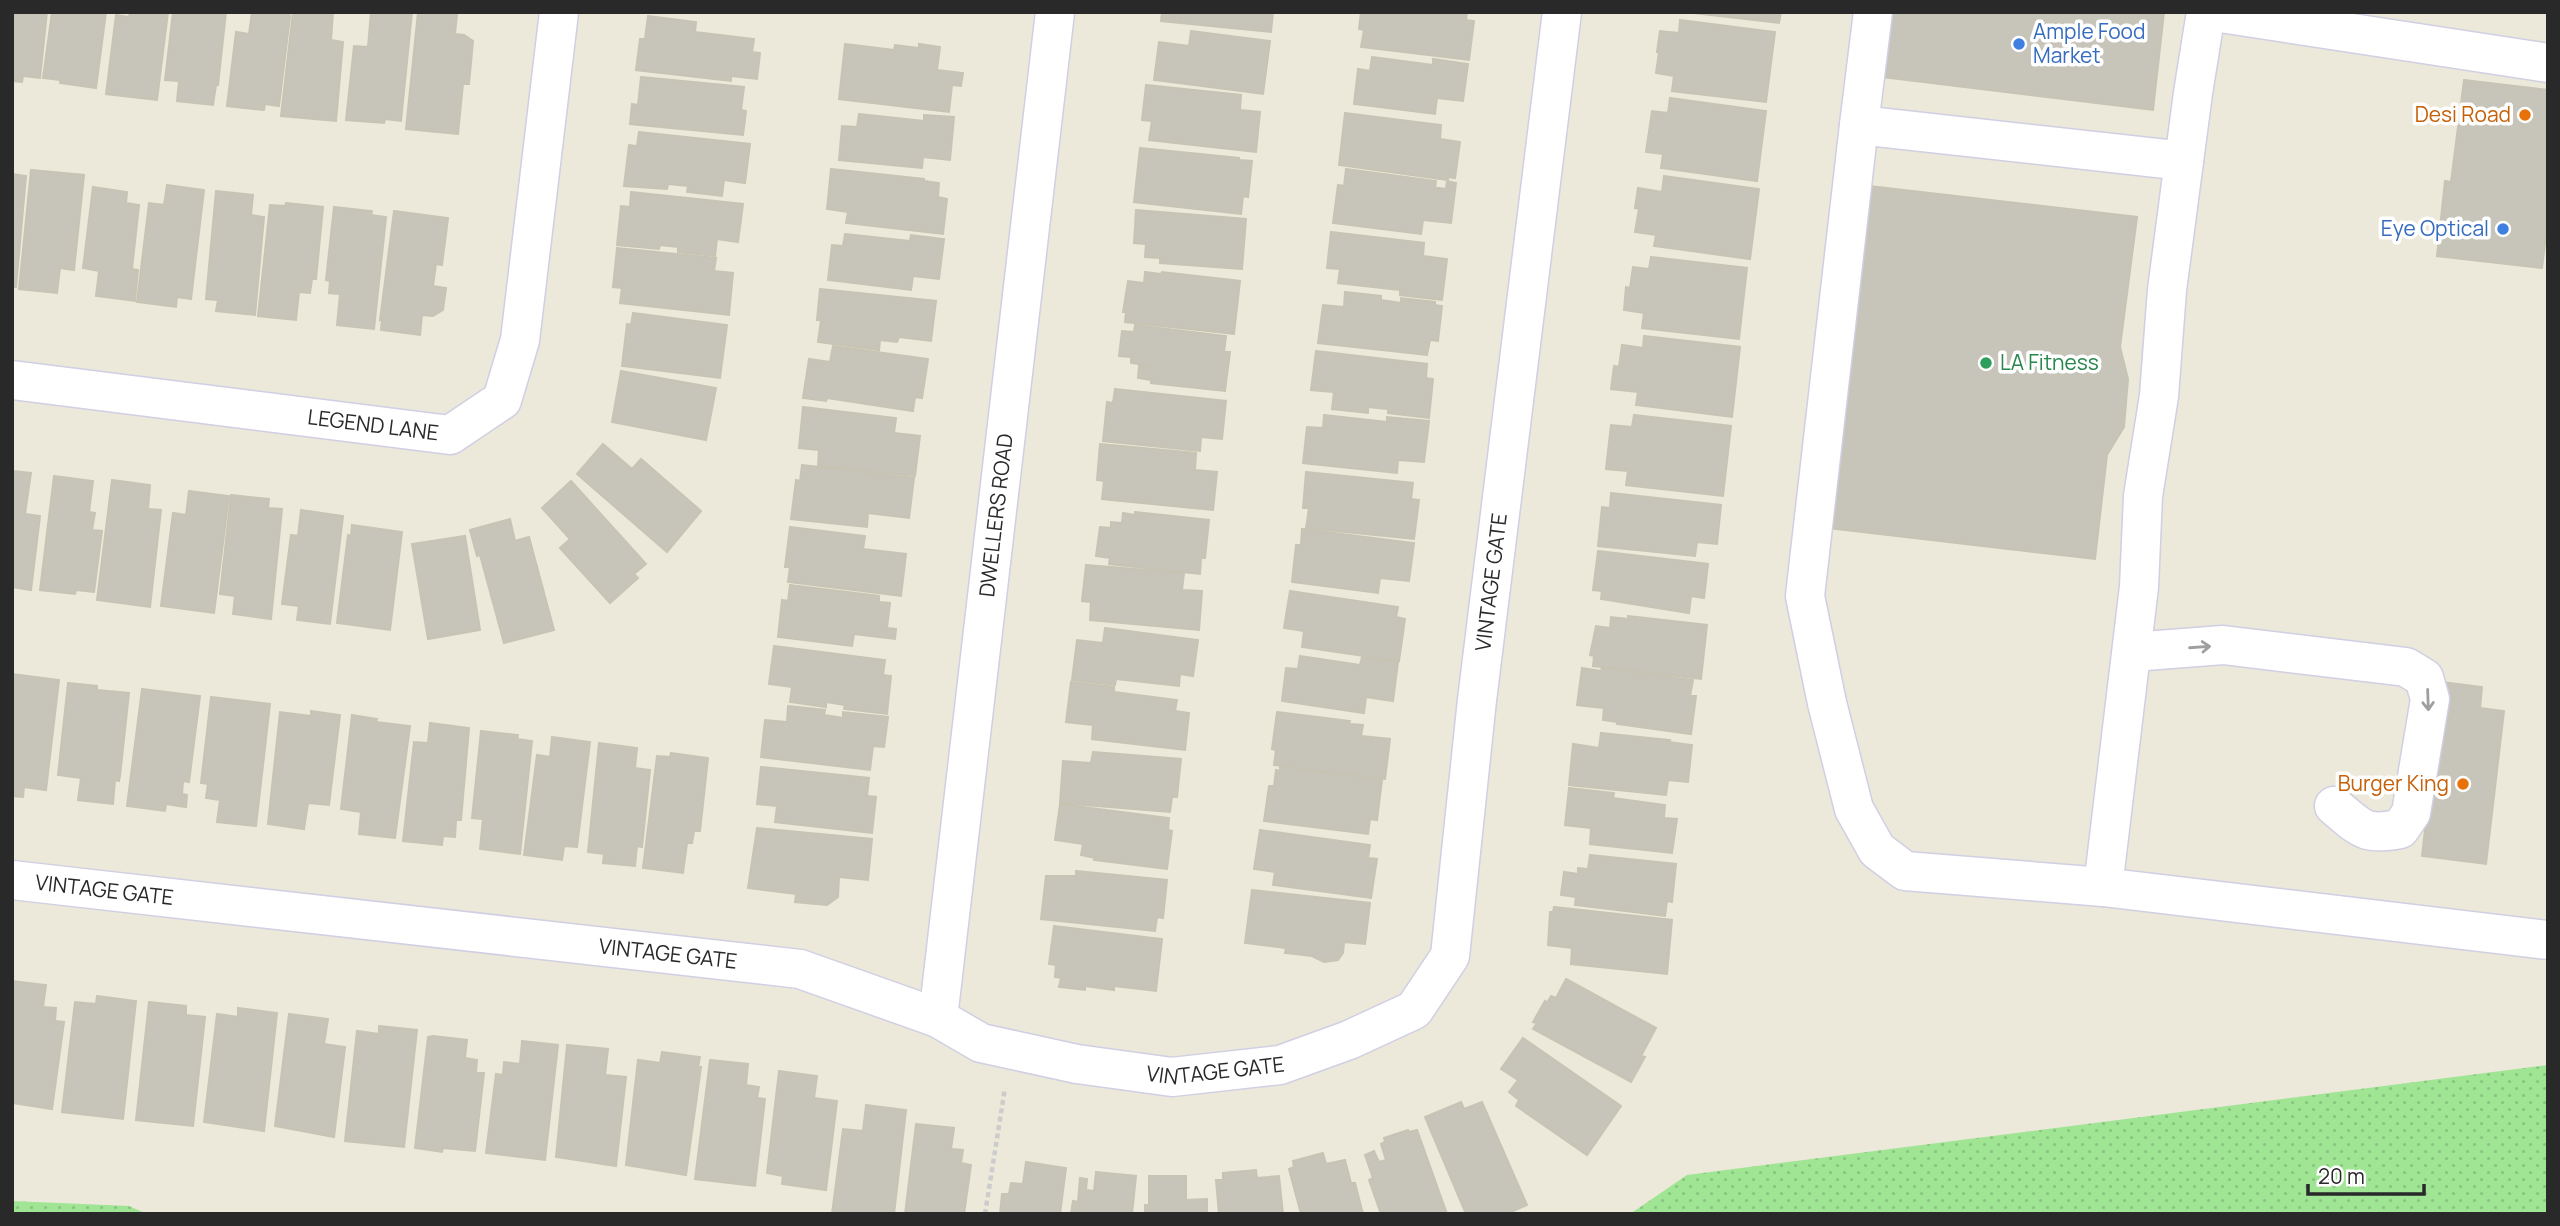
<svg xmlns="http://www.w3.org/2000/svg" width="2560" height="1226" font-family="Manrope,sans-serif">
<style>
.park{fill:url(#park-dots)}
.building{fill:#c7c4ba;stroke:#c7c4b4;stroke-width:2}
.lines{fill:none;stroke-linecap:round;stroke-linejoin:round}
.minor-casing{stroke:#d0cfe3;stroke-width:41}
.path{stroke:#ccc;stroke-width:4.5;stroke-dasharray:5 3.5;stroke-linecap:butt}
.minor{stroke:#fff;stroke-width:38}
.oneway{stroke:#9f9f9f}
.shop-dot{fill:#3f7fe0;stroke:#fff;stroke-width:2.5}
.food-dot{fill:#e8710a;stroke:#fff;stroke-width:2.5}
.leisure-dot{fill:#2e9e5b;stroke:#fff;stroke-width:2.5}
.labels{text-anchor:middle;stroke-width:7;stroke-linejoin:round;paint-order:stroke}
.shop-label{font-size:21px;fill:#366cbe;stroke:#fff;text-anchor:start}
.food-label{font-size:21px;fill:#c56008;stroke:#fff;text-anchor:end}
.leisure-label{font-size:21px;fill:#27864d;stroke:#fff;text-anchor:start}
.street-label{font-size:21px;fill:#292929;stroke:#fff}
</style>
<defs>
<pattern id="park-dots" width="8" height="8" patternUnits="userSpaceOnUse" patternTransform="scale(1.75)"><rect width="8" height="8" fill="#9fe594"/><path d="M2 2h.1M6 6h.1" fill="none" stroke="#89c480" stroke-width="1.8" stroke-linecap="round"/></pattern>
</defs>
<rect width="100%" height="100%" fill="#ece8da"/>
<g class="park">
<polygon points="2548,1065 2548,1214 1630,1214 1687,1175"/>
<polygon points="12,1201 129,1206 147,1214 12,1214"/>
</g>
<g class="building">
<polygon points="12,12 47,12 40,78 23,76 22,82 12,81"/>
<polygon points="52,12 106,12 96,88 60,83 60,80 43,78"/>
<polygon points="130,12 168,12 157,100 106,94 116,15 129,17"/>
<polygon points="173,12 226,12 218,85 216,85 213,105 177,101 179,81 165,80"/>
<polygon points="252,12 289,12 290,16 279,106 265,104 264,110 227,106 236,32 249,34"/>
<polygon points="293,12 333,12 331,40 343,42 336,121 281,116"/>
<polygon points="371,12 412,12 401,121 385,119 384,123 346,120 354,46 368,47"/>
<polygon points="418,12 457,14 455,34 464,35 473,41 469,84 463,84 458,134 406,129"/>
<polygon points="1162,12 1273,12 1271,32 1161,21"/>
<polygon points="1361,12 1467,12 1466,20 1474,21 1469,60 1361,47 1364,30 1359,29"/>
<polygon points="1685,12 1781,12 1779,23"/>
<polygon points="1881,12 2164,12 2153,110 1873,76"/>
<polygon points="648,16 696,22 695,32 754,39 752,52 760,53 757,79 731,76 731,81 636,70 640,39 645,39"/>
<polygon points="1680,20 1775,32 1766,102 1672,91 1674,76 1656,73 1659,52 1657,52 1660,31 1679,33"/>
<polygon points="1191,31 1270,41 1263,94 1154,80 1159,42 1189,46"/>
<polygon points="845,44 894,50 895,45 919,48 919,44 940,47 937,70 963,73 961,86 952,85 949,112 839,99"/>
<polygon points="1372,57 1433,65 1433,59 1468,64 1463,101 1437,98 1435,114 1354,104 1358,69 1370,71"/>
<polygon points="641,77 744,87 741,110 746,111 743,135 630,124 632,104 638,105"/>
<polygon points="2464,80 2548,90 2548,219 2542,268 2437,256 2445,181 2451,182"/>
<polygon points="1146,85 1241,95 1240,110 1260,112 1256,152 1149,140 1152,121 1142,120"/>
<polygon points="1670,98 1766,111 1757,181 1661,168 1663,154 1646,152 1652,111 1668,113"/>
<polygon points="1345,113 1441,125 1440,139 1460,142 1455,178 1448,177 1448,180 1339,165"/>
<polygon points="859,114 924,121 924,115 954,117 950,160 923,157 922,168 839,160 842,126 857,127"/>
<polygon points="639,132 750,144 745,183 724,180 722,196 687,192 688,186 668,184 667,189 624,186 629,145 637,146"/>
<polygon points="1140,148 1239,158 1239,160 1252,161 1248,197 1243,196 1241,214 1134,202"/>
<polygon points="831,169 924,179 924,181 939,183 938,197 947,199 943,234 846,223 848,212 827,209"/>
<polygon points="1346,169 1436,181 1435,188 1439,188 1446,189 1447,181 1456,183 1451,223 1423,220 1421,234 1333,223 1338,185 1344,186"/>
<polygon points="31,170 84,175 74,270 60,268 57,293 19,289"/>
<polygon points="12,174 26,176 16,287 12,287"/>
<polygon points="1664,176 1759,189 1750,259 1654,246 1656,235 1635,232 1639,209 1635,208 1638,188 1662,192"/>
<polygon points="167,185 204,190 191,299 177,297 176,307 137,302 149,203 164,205"/>
<polygon points="1869,186 2137,217 2120,347 2128,379 2124,427 2107,455 2095,559 1829,528"/>
<polygon points="93,187 127,192 126,203 139,205 132,269 138,270 135,301 96,296 99,271 83,268"/>
<polygon points="216,191 253,195 251,215 264,217 255,315 216,311 218,300 206,299"/>
<polygon points="631,192 743,204 738,242 717,239 715,256 678,252 678,247 660,245 659,249 617,245 621,206 630,207"/>
<polygon points="286,203 323,207 316,279 312,279 310,293 299,292 296,320 258,316 270,205 285,206"/>
<polygon points="334,207 372,211 371,215 386,217 374,329 337,325 340,294 329,293 330,281 326,280"/>
<polygon points="1136,210 1246,219 1242,269 1160,263 1160,258 1145,257 1146,244 1134,243"/>
<polygon points="394,211 448,218 442,265 436,264 433,286 446,288 443,310 433,316 422,315 420,335 381,330 382,319 380,320"/>
<polygon points="1331,232 1424,243 1423,256 1447,259 1442,300 1400,295 1400,290 1338,283 1340,269 1327,268"/>
<polygon points="845,234 910,241 911,235 944,239 939,279 913,276 911,290 828,280 832,245 843,246"/>
<polygon points="617,248 716,258 714,271 733,273 729,315 620,303 622,288 613,287"/>
<polygon points="1651,257 1747,268 1739,339 1642,328 1644,313 1624,310 1626,287 1630,288 1633,267 1649,269"/>
<polygon points="1145,272 1161,274 1162,272 1240,281 1234,334 1125,322 1126,312 1123,312 1128,281 1144,283"/>
<polygon points="820,289 936,301 931,341 899,337 897,342 880,340 879,350 818,342 821,320 817,320"/>
<polygon points="1345,292 1381,296 1381,300 1401,303 1401,298 1435,302 1435,305 1442,306 1438,341 1430,340 1427,355 1318,343 1323,305 1344,307"/>
<polygon points="633,313 727,325 720,378 622,366 627,324 631,325"/>
<polygon points="1135,325 1226,336 1224,352 1230,352 1225,391 1151,383 1151,380 1138,378 1139,366 1152,368 1153,366 1131,363 1131,357 1119,356 1122,331 1134,332"/>
<polygon points="1644,336 1740,347 1732,417 1636,405 1638,392 1611,389 1614,366 1619,367 1622,345 1643,348"/>
<polygon points="833,346 928,359 922,398 915,397 913,411 827,398 826,401 803,398 809,359 830,362"/>
<polygon points="1316,351 1427,364 1426,378 1433,379 1429,418 1388,413 1388,409 1368,407 1368,413 1332,409 1334,392 1311,390"/>
<polygon points="621,371 716,388 706,440 612,422"/>
<polygon points="1115,389 1226,401 1222,439 1201,437 1200,451 1103,441 1107,402 1113,403"/>
<polygon points="803,407 896,418 894,433 920,436 915,476 818,466 819,450 799,448"/>
<polygon points="1324,415 1387,422 1387,417 1429,421 1424,462 1398,460 1397,473 1303,463 1307,427 1323,428"/>
<polygon points="1634,415 1731,426 1723,496 1626,485 1628,471 1606,469 1611,425 1632,427"/>
<polygon points="603,444 632,469 641,459 701,511 667,552 577,474"/>
<polygon points="1100,444 1196,453 1195,470 1217,472 1213,510 1102,499 1104,481 1097,480"/>
<polygon points="802,465 914,478 909,518 868,513 867,527 791,519 796,480 800,481"/>
<polygon points="12,471 31,473 25,514 40,516 31,590 12,587"/>
<polygon points="1306,472 1413,483 1411,499 1419,500 1414,539 1306,528 1309,508 1303,508"/>
<polygon points="54,476 93,481 89,512 95,513 92,530 102,531 94,592 76,590 75,594 40,590"/>
<polygon points="112,480 150,485 148,509 161,510 150,607 97,600"/>
<polygon points="571,481 646,564 634,574 638,578 610,603 560,548 570,539 542,508"/>
<polygon points="189,491 229,496 214,613 161,606 173,513 186,515"/>
<polygon points="1611,493 1721,505 1717,544 1697,542 1695,556 1598,546 1602,507 1610,508"/>
<polygon points="231,495 269,499 268,508 282,509 271,619 233,614 235,596 220,594"/>
<polygon points="301,510 343,516 330,624 297,620 299,606 282,604 291,535 298,536"/>
<polygon points="1135,512 1209,520 1205,558 1201,558 1200,574 1109,564 1110,558 1096,556 1100,527 1111,528 1111,522 1122,523 1123,513 1135,515"/>
<polygon points="510,519 515,541 529,537 554,630 504,643 480,555 477,556 470,530"/>
<polygon points="352,525 402,532 390,630 337,623 348,535 351,536"/>
<polygon points="790,527 865,536 863,549 906,554 901,596 788,582 790,567 785,567"/>
<polygon points="1302,529 1414,543 1409,581 1380,578 1378,593 1292,582 1296,545 1301,545"/>
<polygon points="465,536 480,630 428,639 412,544"/>
<polygon points="1598,551 1708,564 1704,598 1691,596 1689,613 1601,599 1602,591 1593,590"/>
<polygon points="1086,565 1184,573 1182,590 1202,591 1199,630 1090,620 1091,602 1082,601"/>
<polygon points="790,585 879,596 879,602 890,603 887,628 896,629 895,639 854,634 852,646 778,637 782,600 788,601"/>
<polygon points="1290,591 1398,607 1396,617 1405,619 1399,661 1302,647 1304,631 1284,628"/>
<polygon points="1628,616 1707,625 1701,679 1593,666 1594,656 1590,655 1596,626 1610,628 1611,617 1628,619"/>
<polygon points="1105,628 1198,640 1193,676 1180,674 1179,686 1116,679 1115,685 1072,680 1077,640 1103,643"/>
<polygon points="774,646 885,660 883,675 891,676 887,714 844,709 845,705 826,702 826,707 790,702 792,687 769,684"/>
<polygon points="1300,656 1360,665 1362,657 1398,662 1393,701 1366,697 1364,713 1282,701 1286,668 1298,669"/>
<polygon points="1582,668 1601,671 1602,668 1693,680 1690,696 1696,696 1691,734 1617,724 1617,722 1603,720 1604,708 1577,705"/>
<polygon points="12,674 59,680 46,790 24,787 23,797 12,796"/>
<polygon points="1071,682 1114,687 1114,692 1177,700 1175,711 1189,713 1185,750 1092,739 1093,725 1066,722"/>
<polygon points="2442,682 2482,687 2480,708 2504,711 2486,864 2422,856"/>
<polygon points="68,683 97,686 97,690 129,693 120,776 119,781 115,780 113,804 78,800 81,778 58,775"/>
<polygon points="142,689 200,696 189,782 183,781 182,794 187,795 186,807 166,804 165,811 127,806"/>
<polygon points="211,697 270,704 256,826 217,822 220,800 206,798 208,784 201,783"/>
<polygon points="788,706 825,710 824,715 843,718 843,712 888,717 884,747 873,746 870,770 761,757 765,720 787,722"/>
<polygon points="311,711 340,715 329,805 308,803 304,829 268,824 280,712 311,716"/>
<polygon points="1277,712 1350,721 1349,724 1363,725 1361,736 1390,739 1385,779 1274,765 1276,750 1272,749"/>
<polygon points="352,715 377,719 376,722 410,726 395,838 359,834 361,812 341,809"/>
<polygon points="430,723 469,728 461,820 456,820 455,837 443,836 442,845 403,841 414,742 428,743"/>
<polygon points="481,731 518,735 517,739 532,741 520,854 480,849 483,819 472,818"/>
<polygon points="1601,733 1670,740 1669,742 1692,745 1688,782 1668,780 1666,795 1569,785 1573,744 1599,748"/>
<polygon points="552,737 590,742 577,847 564,846 562,860 524,855 537,755 550,757"/>
<polygon points="599,743 637,748 635,768 650,770 642,847 637,846 635,866 603,863 604,854 588,852"/>
<polygon points="1093,752 1181,759 1177,797 1172,797 1170,812 1060,803 1063,761 1091,763"/>
<polygon points="671,753 708,758 700,831 694,831 692,843 687,843 683,873 643,868 657,756 670,757"/>
<polygon points="1280,766 1382,780 1377,820 1370,819 1368,834 1264,821 1269,786 1274,786 1276,770 1280,771"/>
<polygon points="761,767 869,778 867,796 876,797 872,833 775,822 777,806 757,804"/>
<polygon points="1569,788 1614,793 1613,798 1665,805 1664,818 1677,819 1672,853 1590,844 1591,828 1565,825"/>
<polygon points="1060,804 1169,818 1168,830 1172,831 1167,869 1094,860 1095,858 1081,855 1083,844 1055,840"/>
<polygon points="757,828 872,839 868,880 839,877 838,897 827,905 795,902 796,894 748,888"/>
<polygon points="1260,830 1370,845 1368,858 1377,859 1371,898 1273,885 1275,872 1254,869"/>
<polygon points="1590,855 1676,864 1672,902 1667,901 1665,916 1575,905 1576,897 1561,895 1564,872 1578,874 1578,868 1588,869"/>
<polygon points="1076,871 1167,880 1163,918 1157,917 1155,931 1041,919 1046,876 1076,876"/>
<polygon points="1252,890 1370,903 1365,944 1344,942 1343,953 1338,960 1324,962 1312,956 1285,953 1286,948 1245,943"/>
<polygon points="1554,907 1672,920 1667,974 1571,964 1572,948 1548,945 1550,912 1553,912"/>
<polygon points="1054,926 1162,939 1156,991 1114,986 1114,990 1085,986 1085,990 1059,987 1061,978 1055,977 1056,965 1049,964"/>
<polygon points="1566,979 1656,1028 1641,1056 1645,1057 1631,1082 1533,1029 1537,1023 1533,1022 1545,1001 1547,1003 1551,996 1556,998"/>
<polygon points="12,981 46,985 43,1007 56,1008 55,1021 64,1022 52,1109 12,1103"/>
<polygon points="97,996 136,1001 123,1119 62,1112 75,1002 96,1004"/>
<polygon points="149,1002 186,1006 186,1015 205,1017 193,1126 136,1120"/>
<polygon points="238,1008 277,1013 264,1131 204,1122 217,1014 238,1017"/>
<polygon points="289,1014 328,1019 324,1044 345,1047 334,1137 275,1126"/>
<polygon points="379,1026 417,1030 404,1147 345,1141 357,1031 379,1034"/>
<polygon points="433,1036 467,1040 465,1058 477,1060 476,1073 484,1073 475,1151 443,1148 442,1152 415,1148 428,1037"/>
<polygon points="1523,1038 1621,1106 1587,1155 1516,1106 1519,1100 1509,1092 1518,1080 1501,1069"/>
<polygon points="522,1041 558,1045 545,1160 486,1153 496,1074 503,1075 504,1062 520,1064"/>
<polygon points="567,1045 608,1049 605,1075 626,1077 616,1166 556,1157"/>
<polygon points="662,1052 700,1057 698,1067 701,1067 686,1175 626,1165 638,1060 660,1063"/>
<polygon points="710,1060 748,1064 746,1085 759,1087 757,1098 765,1099 755,1186 695,1179"/>
<polygon points="779,1071 817,1076 814,1098 837,1101 826,1190 782,1184 783,1176 767,1173"/>
<polygon points="1461,1102 1464,1109 1482,1102 1527,1205 1506,1214 1466,1214 1425,1117"/>
<polygon points="866,1105 906,1110 894,1214 832,1214 843,1129 863,1131"/>
<polygon points="916,1124 954,1128 951,1149 963,1150 961,1163 971,1165 964,1214 905,1214"/>
<polygon points="1408,1130 1409,1132 1417,1130 1447,1214 1381,1214 1369,1180 1373,1178 1365,1155 1374,1151 1379,1162 1386,1160 1381,1144 1385,1142 1384,1138"/>
<polygon points="1323,1153 1326,1164 1345,1160 1351,1183 1355,1183 1363,1214 1301,1214 1289,1169 1294,1167 1293,1161"/>
<polygon points="1026,1162 1066,1168 1060,1214 1000,1214 1002,1194 1009,1194 1011,1183 1023,1184"/>
<polygon points="1256,1170 1257,1178 1279,1176 1283,1214 1219,1214 1216,1180 1223,1180 1223,1173"/>
<polygon points="1096,1172 1136,1176 1132,1214 1071,1214 1073,1201 1078,1202 1080,1178 1087,1179 1086,1190 1094,1191"/>
<polygon points="1149,1176 1186,1176 1186,1200 1207,1199 1207,1214 1145,1214 1145,1205 1149,1205"/>
</g>
<g class="lines">
<g class="minor-casing">
<g id="minor">
<polyline points="1873,12 1859,125 2184,161"/>
<polyline points="2206,12 2193,93 2167,290 2159,396 2143,496 2139,587 2103,887 2548,940"/>
<polyline points="2214,12 2548,63"/>
<polyline points="1859,125 1805,596 1827,703 1854,809 1877,850 1905,871 2103,887"/>
<path id="s1" d="M12 380 450 435 502 400 520 340 559 12"/>
<path d="M2132 652 2223 645 2406 667 2424 678 2430 699 2411 813 2400 829C2363 836 2361 828 2334 806"/>
<path id="s2" d="M12 880 800 969 938 1018 981 1043 1077 1064 1172 1077 1280 1065 1349 1040 1414 1010 1450 956 1477 700 1562 12"/>
<path id="s3" d="M938 1018 1055 12"/>
</g>
</g>
<polyline class="path" points="985,1214 1005,1088"/>
<use href="#minor" class="minor"/>
</g>
<defs><path id="oneway-shaft" d="M-6 0H5M1.5-3L5.5 0L1.5 3" fill="none" stroke-width="1.6" stroke-linecap="round" stroke-linejoin="round" transform="scale(1.75)"/></defs>
<g class="oneway">
<use href="#oneway-shaft" transform="translate(2200 647) rotate(-4)"/>
<use href="#oneway-shaft" transform="translate(2428 700) rotate(88)"/>
</g>
<g class="shop-dot">
<circle cx="2019" cy="44" r="7"/>
<circle cx="2503" cy="229" r="7"/>
</g>
<g class="food-dot">
<circle cx="2525" cy="115" r="7"/>
<circle cx="2463" cy="784" r="7"/>
</g>
<circle class="leisure-dot" cx="1986" cy="363" r="7"/>
<g class="labels">
<g class="shop-label">
<text x="2033" y="39">Ample Food<tspan x="2033" dy="24">Market</tspan></text>
<text x="2489" y="236" text-anchor="end">Eye Optical</text>
</g>
<g class="food-label">
<text x="2511" y="122">Desi Road</text>
<text x="2449" y="791">Burger King</text>
</g>
<g class="leisure-label">
<text x="2000" y="370">LA Fitness</text>
</g>
<g class="street-label">
<text dy="7" stroke="none"><textPath href="#s1" startOffset="364">LEGEND LANE</textPath></text>
<text dy="7" stroke="none"><textPath href="#s3" startOffset="506">DWELLERS ROAD</textPath></text>
<text dy="7" stroke="none"><textPath href="#s2" startOffset="1878">VINTAGE GATE</textPath></text>
<text dy="7" stroke="none"><textPath href="#s2" startOffset="93">VINTAGE GATE</textPath></text>
<text dy="7" stroke="none"><textPath href="#s2" startOffset="660">VINTAGE GATE</textPath></text>
<text dy="7" stroke="none"><textPath href="#s2" startOffset="1227">VINTAGE GATE</textPath></text>
</g>
</g>
<rect width="2560" height="1226" fill="none" stroke="#292929" stroke-width="28"/>
<path d="M2308 1184v10h116v-10" fill="none" stroke="#292929" stroke-width="3.5"/>
<text x="2318" y="1184" font-size="21" fill="#292929" stroke="#ffffff" stroke-width="5" paint-order="stroke">20 m</text>
</svg>
